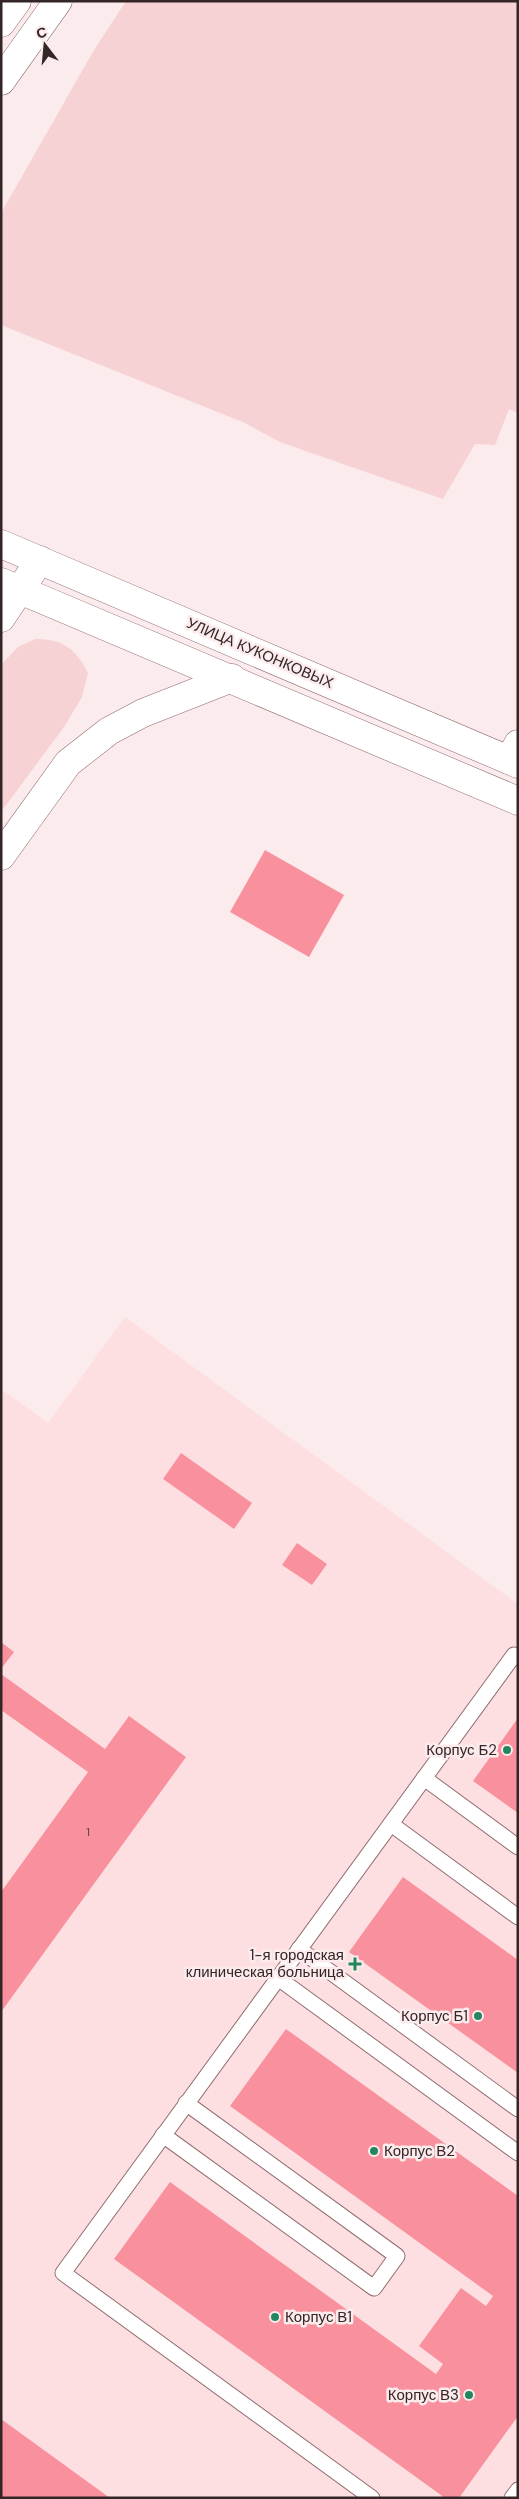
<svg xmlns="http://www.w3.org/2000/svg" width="519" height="2499" font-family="'DM Sans',sans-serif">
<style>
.built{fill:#fedfe1}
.green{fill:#f7d2d4}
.building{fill:#f8919d}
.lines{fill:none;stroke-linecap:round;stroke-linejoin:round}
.service-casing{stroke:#906d70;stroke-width:17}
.minor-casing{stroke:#906d70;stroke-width:29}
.secondary-casing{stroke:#906d70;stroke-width:29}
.primary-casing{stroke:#906d70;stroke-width:29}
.service{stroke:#fff;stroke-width:15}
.minor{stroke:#fff;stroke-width:28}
.secondary{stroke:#fff;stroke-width:28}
.primary{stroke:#fff;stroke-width:28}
.poi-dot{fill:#228761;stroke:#fcebec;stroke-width:2}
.labels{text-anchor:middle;stroke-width:5;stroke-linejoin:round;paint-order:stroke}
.number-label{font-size:12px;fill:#654044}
.street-label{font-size:15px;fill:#342526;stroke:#fcebec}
.poi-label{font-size:15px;fill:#342526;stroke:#fcebec;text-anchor:end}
</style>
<rect width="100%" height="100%" fill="#fcebec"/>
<polygon class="built" points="125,1317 518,1604 518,2498 1,2498 1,1389 48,1423"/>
<g class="green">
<polygon points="126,1 518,1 518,413 509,409 495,445 475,444 443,499 280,442 245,423 1,325 1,213 94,50"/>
<path d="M35 639C63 639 75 648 88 673L82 697 64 727 1 812V665L18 647Z"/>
</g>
<g class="building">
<polygon points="265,850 344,895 309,957 230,912"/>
<polygon points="181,1453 252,1503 234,1529 163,1479"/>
<polygon points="297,1543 327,1564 312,1585 282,1565"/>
<polygon points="1,1642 14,1652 1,1669"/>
<polygon points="1,1674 105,1749 129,1716 186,1757 1,2012 1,1892 88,1772 1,1710"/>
<polygon points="518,1718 518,1813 473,1781"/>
<polygon points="403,1877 518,1960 518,2073 349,1952"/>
<polygon points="286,2029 518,2196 518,2416 459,2498 445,2498 114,2259 170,2182 436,2374 443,2364 419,2346 461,2288 486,2306 493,2296 230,2106"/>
<polygon points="1,2419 110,2498 1,2498"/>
</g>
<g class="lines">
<g class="service-casing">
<g id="service">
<polyline points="424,1778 518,1847"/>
<polyline points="391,1824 518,1917"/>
<polyline points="299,1949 518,2109"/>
<polyline points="278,1978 518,2153"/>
<polyline points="163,2135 374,2288 397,2256 186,2103"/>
<polyline points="372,2498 63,2273 514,1655 518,1657"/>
<polyline points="512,2498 518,2490"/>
</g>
</g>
<g class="minor-casing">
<polyline id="minor" points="509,760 518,744"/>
</g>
<g class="secondary-casing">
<g id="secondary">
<polyline points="1,618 40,560"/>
<polyline points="1,856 68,763 109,731 143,713 232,678"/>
</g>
</g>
<g class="primary-casing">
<g id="primary">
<polyline points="1,23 17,1"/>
<polyline points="1,81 58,1"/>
<polyline points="1,544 518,764"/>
<polyline points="1,582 518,801"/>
</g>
</g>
<use href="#service" class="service"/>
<use href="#minor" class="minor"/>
<use href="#secondary" class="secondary"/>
<use href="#primary" class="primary"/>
</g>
<g class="poi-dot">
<circle cx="507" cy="1750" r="5"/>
<path d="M352.5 1956.5h5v5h5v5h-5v5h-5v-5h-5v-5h5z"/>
<circle cx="478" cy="2016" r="5"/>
<circle cx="374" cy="2151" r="5"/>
<circle cx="275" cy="2317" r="5"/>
<circle cx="469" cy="2395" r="5"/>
</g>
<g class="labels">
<g class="number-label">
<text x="88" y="1836">1</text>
</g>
<g class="street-label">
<text transform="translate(260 653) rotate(23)" y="5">УЛИЦА КУКОНКОВЫХ</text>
</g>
<g class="poi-label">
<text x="497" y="1755">Корпус Б2</text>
<text x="344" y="1960">1-я городская<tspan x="344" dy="17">клиническая больница</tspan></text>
<text x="468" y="2021">Корпус Б1</text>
<text x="384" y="2156" text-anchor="start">Корпус В2</text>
<text x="285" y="2322" text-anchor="start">Корпус В1</text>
<text x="459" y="2400">Корпус В3</text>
</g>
</g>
<rect width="519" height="2499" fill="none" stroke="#342526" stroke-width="5"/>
<g transform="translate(45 45) rotate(344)" stroke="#fcebec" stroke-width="4" paint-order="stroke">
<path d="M0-4L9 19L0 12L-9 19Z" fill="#342526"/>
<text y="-8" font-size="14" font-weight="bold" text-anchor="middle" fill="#342526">С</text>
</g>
</svg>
